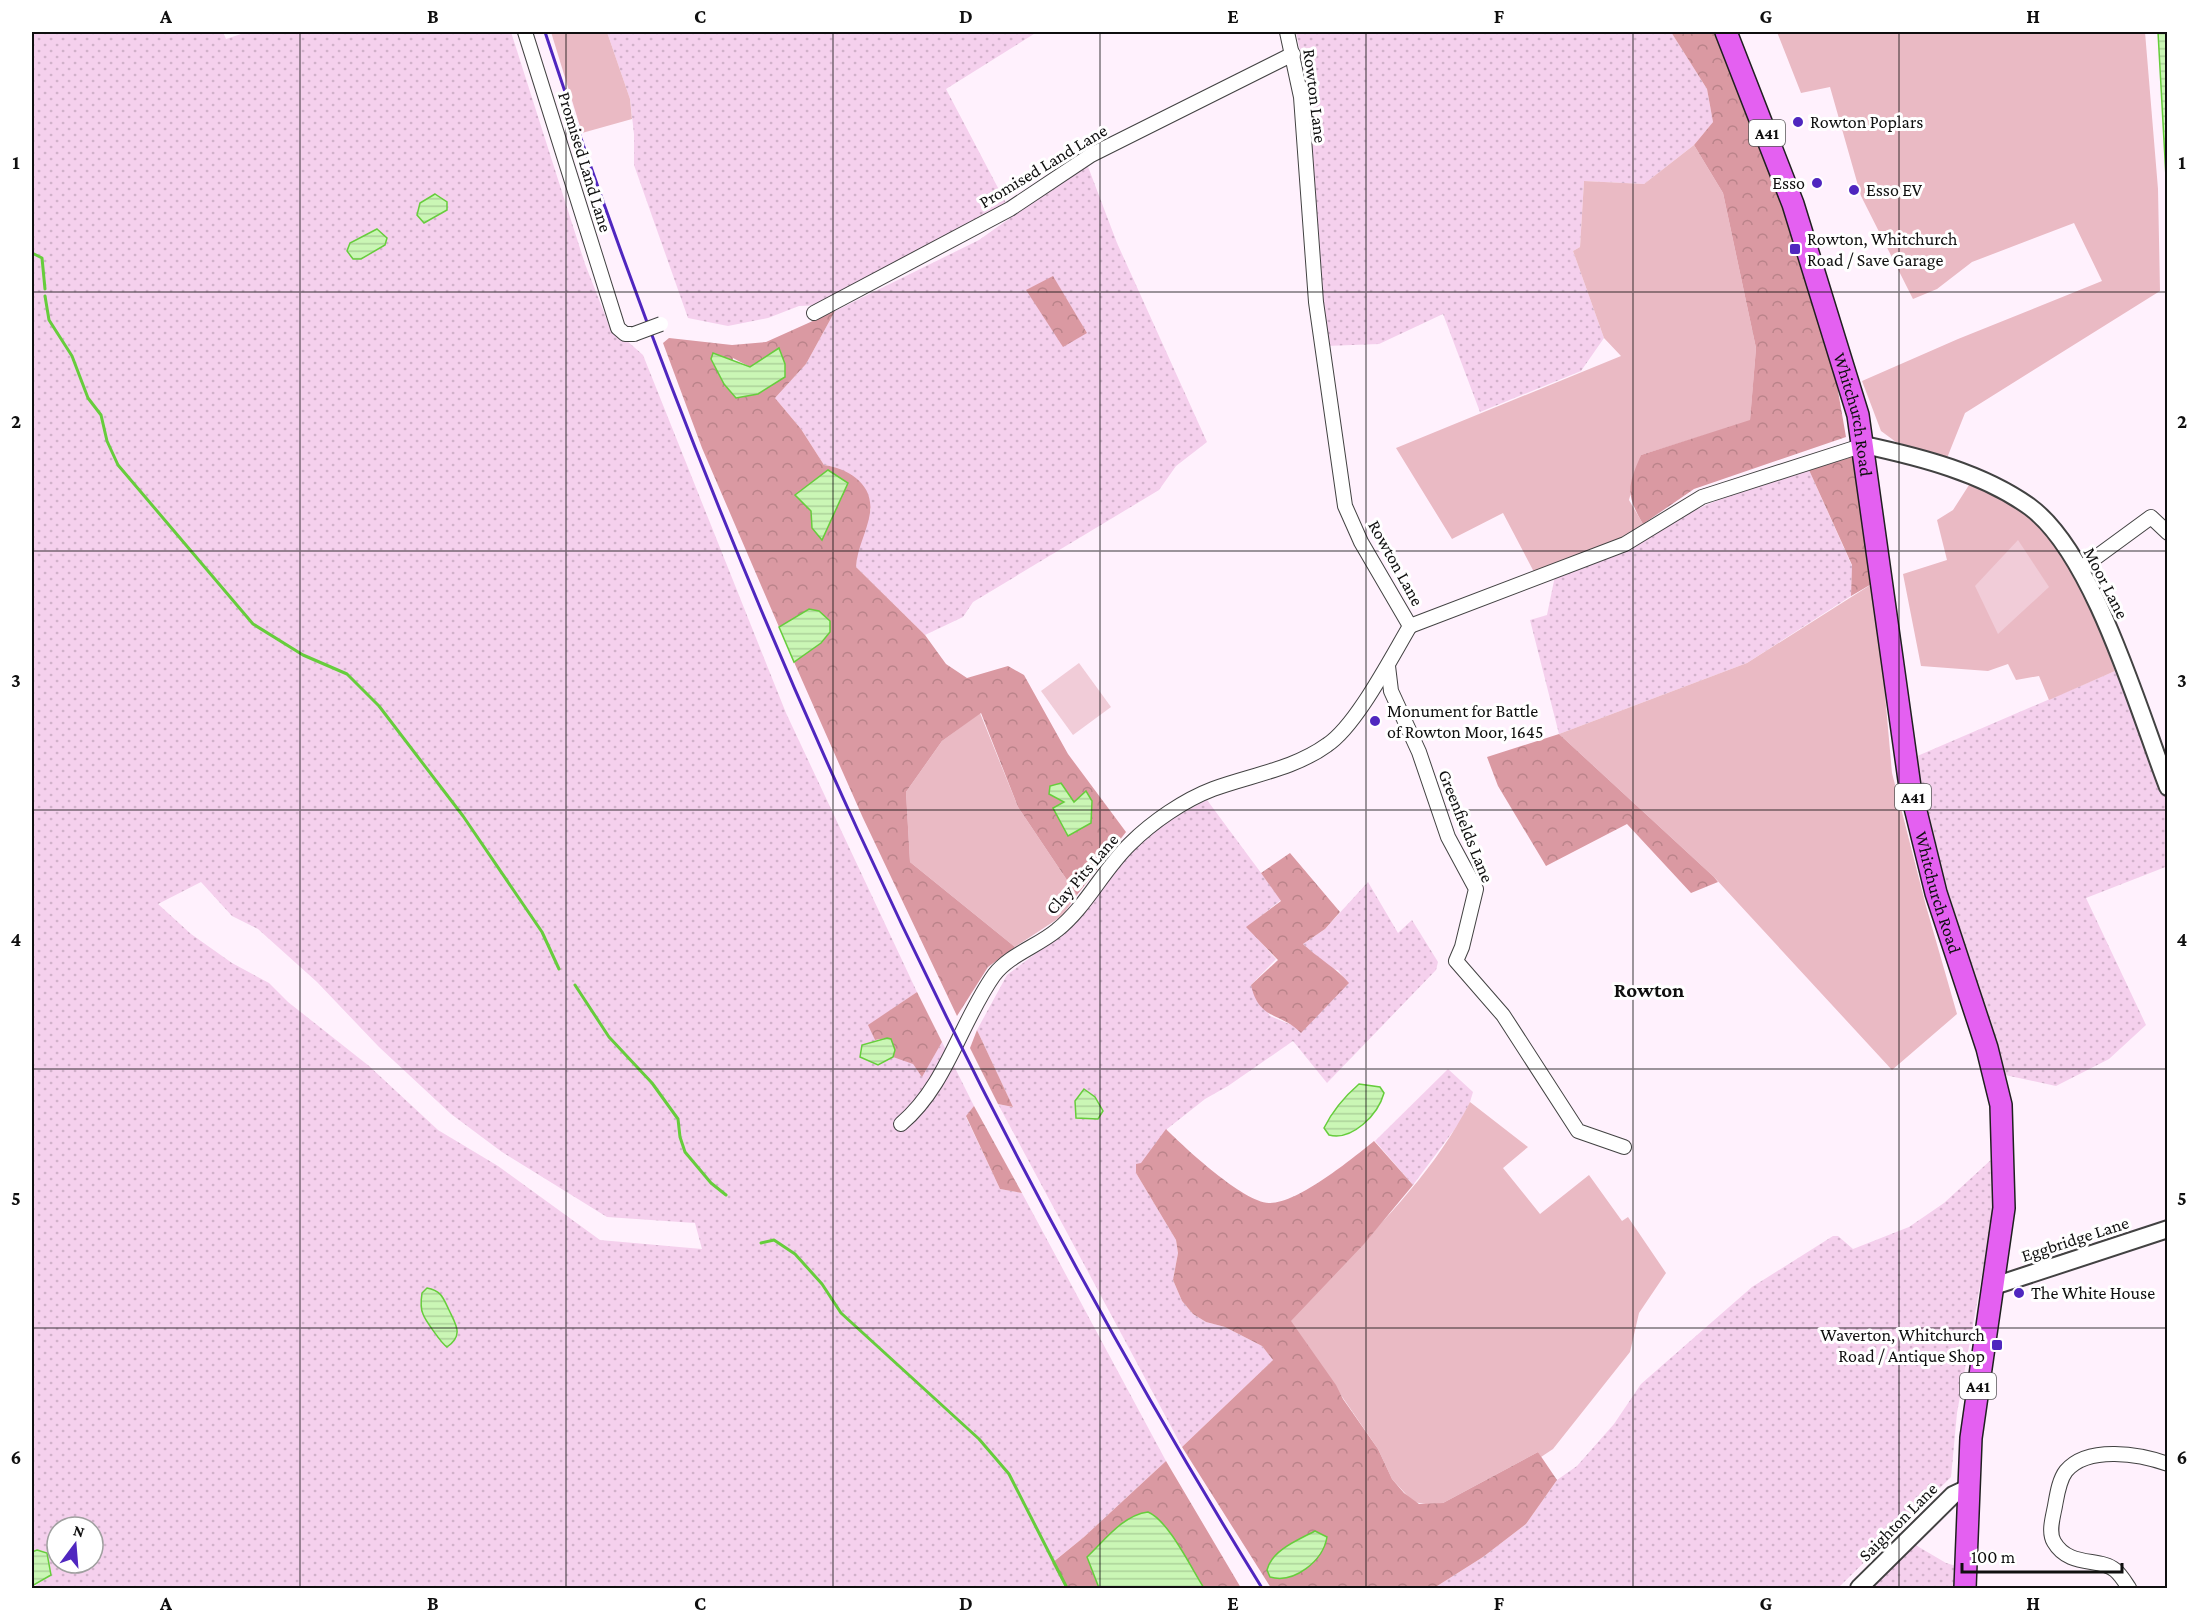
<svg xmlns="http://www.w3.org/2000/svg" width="2199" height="1620" font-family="'Crimson Pro',serif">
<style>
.farmland{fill:url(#farmland-dots);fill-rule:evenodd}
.green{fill:#eabac4}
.forest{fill:url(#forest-crowns);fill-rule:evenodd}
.pitch{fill:#f1ccd8}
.water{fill:url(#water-rules);stroke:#66cd3c;stroke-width:1.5}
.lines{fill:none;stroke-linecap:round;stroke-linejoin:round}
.stream{stroke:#66cd3c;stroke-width:3}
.minor-casing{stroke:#424242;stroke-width:16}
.tertiary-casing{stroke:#424242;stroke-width:20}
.trunk-casing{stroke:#202020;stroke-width:24}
.minor{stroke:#fff;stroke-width:14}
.tertiary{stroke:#fff;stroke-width:16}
.trunk{stroke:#e460f1;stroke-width:21}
.rail{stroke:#4f26bf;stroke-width:3}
.minor-bridge-casing{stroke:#424242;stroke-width:16;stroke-linecap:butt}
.minor-bridge{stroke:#fff;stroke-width:14}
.grid{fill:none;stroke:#0f0f0f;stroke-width:1.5;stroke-opacity:0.55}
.poi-dot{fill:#4f26bf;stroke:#fff;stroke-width:2}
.labels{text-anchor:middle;stroke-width:6;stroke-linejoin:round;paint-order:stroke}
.shield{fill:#fff;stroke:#575757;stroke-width:1.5}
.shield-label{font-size:16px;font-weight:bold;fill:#0f0f0f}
.street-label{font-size:18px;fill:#0f0f0f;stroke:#fff}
.poi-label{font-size:18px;fill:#0f0f0f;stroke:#fff;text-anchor:start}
.quarter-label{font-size:21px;font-weight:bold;fill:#0f0f0f;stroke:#fff}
.neatline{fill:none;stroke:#0f0f0f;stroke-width:2}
.grid-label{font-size:20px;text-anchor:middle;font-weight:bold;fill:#0f0f0f}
</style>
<defs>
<pattern id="farmland-dots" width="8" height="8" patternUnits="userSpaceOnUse" patternTransform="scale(1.5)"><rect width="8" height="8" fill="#f5d0ed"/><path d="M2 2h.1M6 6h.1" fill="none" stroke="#d1b1ca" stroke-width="1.8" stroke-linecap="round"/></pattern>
<pattern id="forest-crowns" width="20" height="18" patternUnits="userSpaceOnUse" patternTransform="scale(1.5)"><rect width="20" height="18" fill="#da99a2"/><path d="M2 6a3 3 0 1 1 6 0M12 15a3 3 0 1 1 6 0" fill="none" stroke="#ba838a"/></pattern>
<pattern id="water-rules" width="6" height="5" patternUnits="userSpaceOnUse" patternTransform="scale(1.5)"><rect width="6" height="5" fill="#caf6b5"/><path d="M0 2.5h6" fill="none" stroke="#acd29a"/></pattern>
</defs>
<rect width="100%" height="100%" fill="#fff1fd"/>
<g class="farmland">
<path d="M32 32H223L226 39 247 32H511L585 264 609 325 643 355 786 713 917 992 869 1025 875 1040 913 1064 922 1076 942 1042 974 1106 966 1117 1000 1189 1022 1193 1166 1461 1084 1537 1054 1561 1043 1543 1066 1588H32L51 1575 47 1553 37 1550 32 1552ZM201 882 232 916 258 929 317 982 379 1047 451 1114 502 1152 607 1217 695 1223 702 1249 600 1240 498 1166 438 1130 369 1066 288 1002 269 983 232 963 191 934 158 904ZM57 1527H93V1563H57Z"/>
<polygon points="607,32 1037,32 946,89 1007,205 822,305 799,306 768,318 728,326 688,318 634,165 634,134 630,99"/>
<polygon points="1296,32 1671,32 1707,89 1713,122 1694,145 1644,184 1584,181 1580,247 1573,251 1604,338 1581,371 1480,412 1443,314 1379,344 1326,346 1311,183 1305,74"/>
<polygon points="1087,164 1117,243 1207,442 1176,466 1159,490 973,602 963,617 925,635 856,567 857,554 871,509 834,467 824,465 801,429 775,398 806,364 835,311 979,240"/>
<polygon points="1809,470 1852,566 1851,596 1747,663 1559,734 1530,620 1547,615 1555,576 1633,548 1672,522 1706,505 1754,486"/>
<polygon points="2115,671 2167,798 2168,866 2086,898 2146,1025 2109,1059 2056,1086 2005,1075 1925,816 1915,757"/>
<polygon points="1207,800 1281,900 1247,927 1276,959 1251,985 1270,1016 1294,1026 1348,984 1338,970 1331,969 1303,944 1325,929 1368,882 1398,933 1412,920 1438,962 1436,970 1327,1083 1293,1041 1228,1086 1205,1099 1167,1129 1136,1173 1176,1240 1178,1253 1173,1280 1182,1301 1193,1314 1206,1322 1225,1327 1262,1346 1273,1360 1182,1447 998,1104 1013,1107 977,1030 1007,975 1075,924 1131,849 1167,821"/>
<polygon points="1448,1069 1473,1092 1470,1102 1460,1122 1413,1185 1375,1141"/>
<polygon points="1993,1158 1994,1208 1957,1413 1951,1477 1838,1588 1434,1588 1483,1557 1526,1524 1557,1480 1577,1466 1614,1424 1641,1384 1752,1287 1833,1236 1838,1236 1853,1249 1909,1227 1944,1203"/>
<polygon points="1907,1540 1946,1563 1966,1569 1965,1588 1859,1588"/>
</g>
<g class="green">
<polygon points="551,32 607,32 630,99 632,119 582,133"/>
<polygon points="1777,32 2145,32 2158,189 2160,291 1965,413 1947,458 1896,442 1881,431 1862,381 1958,339 2102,281 2074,223 1972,262 1937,289 1913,299 1861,196 1830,87 1801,93"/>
<polygon points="1694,145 1723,193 1756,348 1750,421 1641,455 1629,500 1643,524 1628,537 1534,572 1503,513 1452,539 1396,448 1621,356 1604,338 1573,251 1580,247 1584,181 1644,184"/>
<path d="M1969 485C1987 491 2008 497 2024 509 2067 540 2097 622 2115 671L2049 700 2039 676 2016 680 2008 664 1988 671 1921 666 1903 574 1947 560 1937 520 1953 510Z"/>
<polygon points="1875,582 1892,773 1926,906 1957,1014 1892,1070 1714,877 1559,734 1747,663"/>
<polygon points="980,713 1018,807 1077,895 1062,916 1015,947 910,862 906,792 942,741"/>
<path d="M1470 1102 1528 1147 1503 1168 1540 1214 1589 1175 1622 1221 1628 1217 1666 1273 1639 1313 1630 1352 1553 1449 1541 1457 1538 1452 1443 1503 1432 1505 1413 1502 1392 1479 1378 1449 1290 1321C1352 1250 1427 1187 1470 1102Z"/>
</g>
<g class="forest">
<path d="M1671 32H1716L1741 86 1829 339 1846 437 1694 489 1643 524C1626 495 1627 487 1641 455L1750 420 1756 348 1723 193 1694 145 1713 122 1707 89Z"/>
<polygon points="1053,276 1087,333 1063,347 1026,290"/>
<path d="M835 311 806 364 775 398 801 429 824 465C849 469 874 484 870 513 867 532 857 548 856 567L925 635 946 664 967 678 1008 666 1024 675 1068 754 1126 832 1077 895 1018 807 981 713 942 741 906 792 910 862 1015 947 988 967 957 1016 863 818 794 662 821 643 825 636 809 609 779 627 702 448 663 343 669 338 732 345 766 342ZM779 348 731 393 733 358 750 367Z"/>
<polygon points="1855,456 1875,582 1851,596 1852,565 1809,470"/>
<polygon points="1559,734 1714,877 1718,882 1691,893 1627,824 1546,866 1498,786 1487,757"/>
<path d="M1290 853 1340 912 1325 929 1303 944C1318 958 1336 968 1349 983L1301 1033C1281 1012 1259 1021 1251 985L1278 960 1246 927 1281 901 1261 873Z"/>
<polygon points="917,992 942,1042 922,1077 913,1064 893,1057 887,1038 875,1040 868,1025"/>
<polygon points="977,1030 1013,1107 998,1104 970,1048"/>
<polygon points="974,1106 1022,1193 1000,1189 966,1116"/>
<path d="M1166 1129C1185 1148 1243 1202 1269 1203 1297 1204 1353 1158 1374 1141L1413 1185 1364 1244 1291 1321 1336 1385 1343 1399 1378 1449 1392 1479 1404 1493 1419 1504 1443 1503 1538 1452 1557 1480 1526 1524 1483 1557 1434 1588H1271L1182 1447 1273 1360 1262 1346 1225 1327 1206 1322 1193 1314 1182 1301 1173 1280 1178 1253 1176 1240 1136 1173V1164L1141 1163Z"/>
<polygon points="1166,1461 1241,1588 1204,1588 1157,1518 1087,1557 1099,1588 1066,1588 1052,1563 1084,1537"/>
</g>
<g class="pitch">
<polygon points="2018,540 2049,587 1998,634 1975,586"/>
<polygon points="1079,663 1111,707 1073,735 1041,691"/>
</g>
<g class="water">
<polygon points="2158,32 2167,32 2167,195"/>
<polygon points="435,194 447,202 447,210 424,223 417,215 420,203"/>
<polygon points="377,229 387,238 385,245 361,259 353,259 347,251 350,243"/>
<polygon points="779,348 785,364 785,377 758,394 736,398 724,384 711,359 713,353 750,367"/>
<polygon points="828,470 848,483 822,540 812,528 811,511 795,495"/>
<polygon points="809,609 819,611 830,621 830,632 821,643 794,662 779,627"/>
<polygon points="1061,783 1074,802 1086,791 1092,801 1091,823 1068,836 1053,808 1064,802 1049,794 1050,786"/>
<polygon points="887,1038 891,1039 895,1050 893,1057 878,1065 860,1057 862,1045"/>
<path d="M1359 1084 1380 1087 1384 1093C1378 1115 1352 1141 1329 1135L1324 1128C1333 1110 1344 1097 1359 1084Z"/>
<polygon points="1084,1089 1095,1097 1103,1111 1098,1119 1076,1118 1075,1101"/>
<path d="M427 1288C442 1291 443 1298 449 1310 456 1325 464 1335 447 1347 442 1344 425 1320 423 1314 420 1308 421 1300 422 1293Z"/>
<path d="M1148 1512C1169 1521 1191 1568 1204 1588H1099L1087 1557C1104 1541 1123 1515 1148 1512Z"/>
<path d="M1315 1531 1327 1537C1323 1561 1294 1584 1270 1577L1267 1570C1272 1550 1298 1540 1315 1531Z"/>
<polygon points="37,1550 47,1553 51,1575 32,1586 32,1552"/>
</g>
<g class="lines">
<g class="stream">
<polyline points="32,253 42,258 45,289"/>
<polyline points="45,296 49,320 72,356 88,398 101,415 107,441 118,465 253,624 303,655 347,674 379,706 463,816 542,932 559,969"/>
<polyline points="575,985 609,1037 652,1083 678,1119 680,1137 685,1152 711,1183 726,1195"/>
<polyline points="761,1243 774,1240 795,1254 822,1284 841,1313 979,1439 1009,1474 1067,1588"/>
</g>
<g class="minor-casing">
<g id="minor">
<polyline points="525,32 618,328 625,334 634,334"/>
<polyline points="1287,32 1301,97 1316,302 1345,506 1361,542 1410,626"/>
<polyline points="814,313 1010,209 1091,155 1293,54"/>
<polyline points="2080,569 2151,517 2168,533"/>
<polyline points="1410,626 1625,544 1702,497 1864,445"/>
<polyline points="1388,666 1391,691 1419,752 1448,837 1476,889 1462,947 1456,961 1503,1015 1578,1131 1624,1147"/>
<path d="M901 1124C947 1085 960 1023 994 975 1009 955 1038 946 1057 930 1086 907 1103 870 1130 844 1152 822 1184 800 1213 789 1251 775 1294 769 1327 745 1356 726 1391 658 1410 626"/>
<path d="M2129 1588C2125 1582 2121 1575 2115 1570 2100 1557 2069 1568 2054 1542 2048 1532 2053 1517 2055 1506 2057 1495 2059 1480 2066 1471 2088 1445 2140 1454 2168 1464"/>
</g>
</g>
<g class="tertiary-casing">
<g id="tertiary">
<path d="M1864 445C1920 457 1983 473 2030 507 2094 554 2139 712 2168 787"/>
<polyline points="1994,1286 2168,1229"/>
<polyline points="1859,1588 1953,1495 1968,1488"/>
</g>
</g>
<g class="trunk-casing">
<g id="trunk">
<path id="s1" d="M1726 32 1793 204 1858 415 1910 787 1936 893 1987 1048 2001 1105 2004 1208 1971 1438 1965 1588"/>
</g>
</g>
<use href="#minor" class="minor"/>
<use href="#tertiary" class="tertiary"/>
<use href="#trunk" class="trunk"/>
<path class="rail" d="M545 32C724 574 962 1102 1262 1588"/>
<g class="minor-bridge-casing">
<polyline id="minor-bridge" points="634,334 661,324"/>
</g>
<use href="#minor-bridge" class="minor-bridge"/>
</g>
<path class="grid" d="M300 32V1588M566 32V1588M833 32V1588M1100 32V1588M1366 32V1588M1633 32V1588M1899 32V1588M32 292H2168M32 551H2168M32 810H2168M32 1069H2168M32 1328H2168"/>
<g class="poi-dot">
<circle cx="1798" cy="122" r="6"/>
<circle cx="1817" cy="183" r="6"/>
<circle cx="1854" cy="190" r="6"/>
<rect x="1789" y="243" width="12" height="12" rx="3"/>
<circle cx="1375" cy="721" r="6"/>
<circle cx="2019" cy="1293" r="6"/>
<rect x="1991" y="1339" width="12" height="12" rx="3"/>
</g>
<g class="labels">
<g class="shield">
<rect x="1749" y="120" width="36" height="26" rx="4.5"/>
<rect x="1895" y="784" width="36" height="26" rx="4.5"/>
<rect x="1960" y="1373" width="36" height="26" rx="4.5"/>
</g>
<g class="shield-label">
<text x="1767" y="139">A41</text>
<text x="1913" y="803">A41</text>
<text x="1978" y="1392">A41</text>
</g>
<g class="street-label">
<text transform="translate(1315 96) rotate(83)" y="6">Rowton Lane</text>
<text transform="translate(585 162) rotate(73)" y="6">Promised Land Lane</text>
<text transform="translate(1043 166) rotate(-31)" y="6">Promised Land Lane</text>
<text dy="6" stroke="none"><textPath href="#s1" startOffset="404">Whitchurch Road</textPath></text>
<text transform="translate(1396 563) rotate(61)" y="6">Rowton Lane</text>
<text transform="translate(2106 583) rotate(63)" y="6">Moor Lane</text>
<text transform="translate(1466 826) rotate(68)" y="6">Greenfields Lane</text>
<text transform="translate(1082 874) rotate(-49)" y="6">Clay Pits Lane</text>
<text dy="6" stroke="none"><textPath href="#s1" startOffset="890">Whitchurch Road</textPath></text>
<text transform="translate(2075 1239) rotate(-18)" y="6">Eggbridge Lane</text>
<text transform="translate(1898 1522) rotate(-45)" y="6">Saighton Lane</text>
</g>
<g class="poi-label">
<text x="1810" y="128">Rowton Poplars</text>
<text x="1805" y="189" text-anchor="end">Esso</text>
<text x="1866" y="196">Esso EV</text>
<text x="1807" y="245">Rowton, Whitchurch<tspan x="1807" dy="21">Road / Save Garage</tspan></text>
<text x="1387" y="717">Monument for Battle<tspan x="1387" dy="21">of Rowton Moor, 1645</tspan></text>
<text x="2031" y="1299">The White House</text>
<text x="1985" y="1341" text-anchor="end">Waverton, Whitchurch<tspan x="1985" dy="21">Road / Antique Shop</tspan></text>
</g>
<g class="quarter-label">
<text x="1649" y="997">Rowton</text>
</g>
</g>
<rect width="2199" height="1620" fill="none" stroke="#ffffff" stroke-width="66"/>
<g transform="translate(75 1545) rotate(16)"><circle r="28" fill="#ffffff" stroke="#9f9f9f" stroke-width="1.5"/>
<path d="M0-4.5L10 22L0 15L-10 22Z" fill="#4f26bf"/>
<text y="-9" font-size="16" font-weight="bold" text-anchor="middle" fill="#0f0f0f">N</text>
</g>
<path d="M1962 1563v9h160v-9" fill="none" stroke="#0f0f0f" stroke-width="3"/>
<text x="1971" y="1563" font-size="18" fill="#0f0f0f" stroke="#ffffff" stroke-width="4.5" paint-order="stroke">100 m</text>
<rect x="33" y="33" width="2133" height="1554" class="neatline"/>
<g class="grid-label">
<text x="166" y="23">A</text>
<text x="433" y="23">B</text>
<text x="700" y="23">C</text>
<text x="966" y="23">D</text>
<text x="1233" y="23">E</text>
<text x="1499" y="23">F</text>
<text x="1766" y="23">G</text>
<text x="2033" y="23">H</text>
<text x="16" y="169">1</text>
<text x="2182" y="169">1</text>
<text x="16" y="428">2</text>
<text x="2182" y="428">2</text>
<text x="16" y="687">3</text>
<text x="2182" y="687">3</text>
<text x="16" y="946">4</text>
<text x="2182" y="946">4</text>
<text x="16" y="1205">5</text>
<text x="2182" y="1205">5</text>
<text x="16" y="1464">6</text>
<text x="2182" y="1464">6</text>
<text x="166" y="1610">A</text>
<text x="433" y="1610">B</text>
<text x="700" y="1610">C</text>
<text x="966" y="1610">D</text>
<text x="1233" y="1610">E</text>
<text x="1499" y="1610">F</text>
<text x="1766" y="1610">G</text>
<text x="2033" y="1610">H</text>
</g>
</svg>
